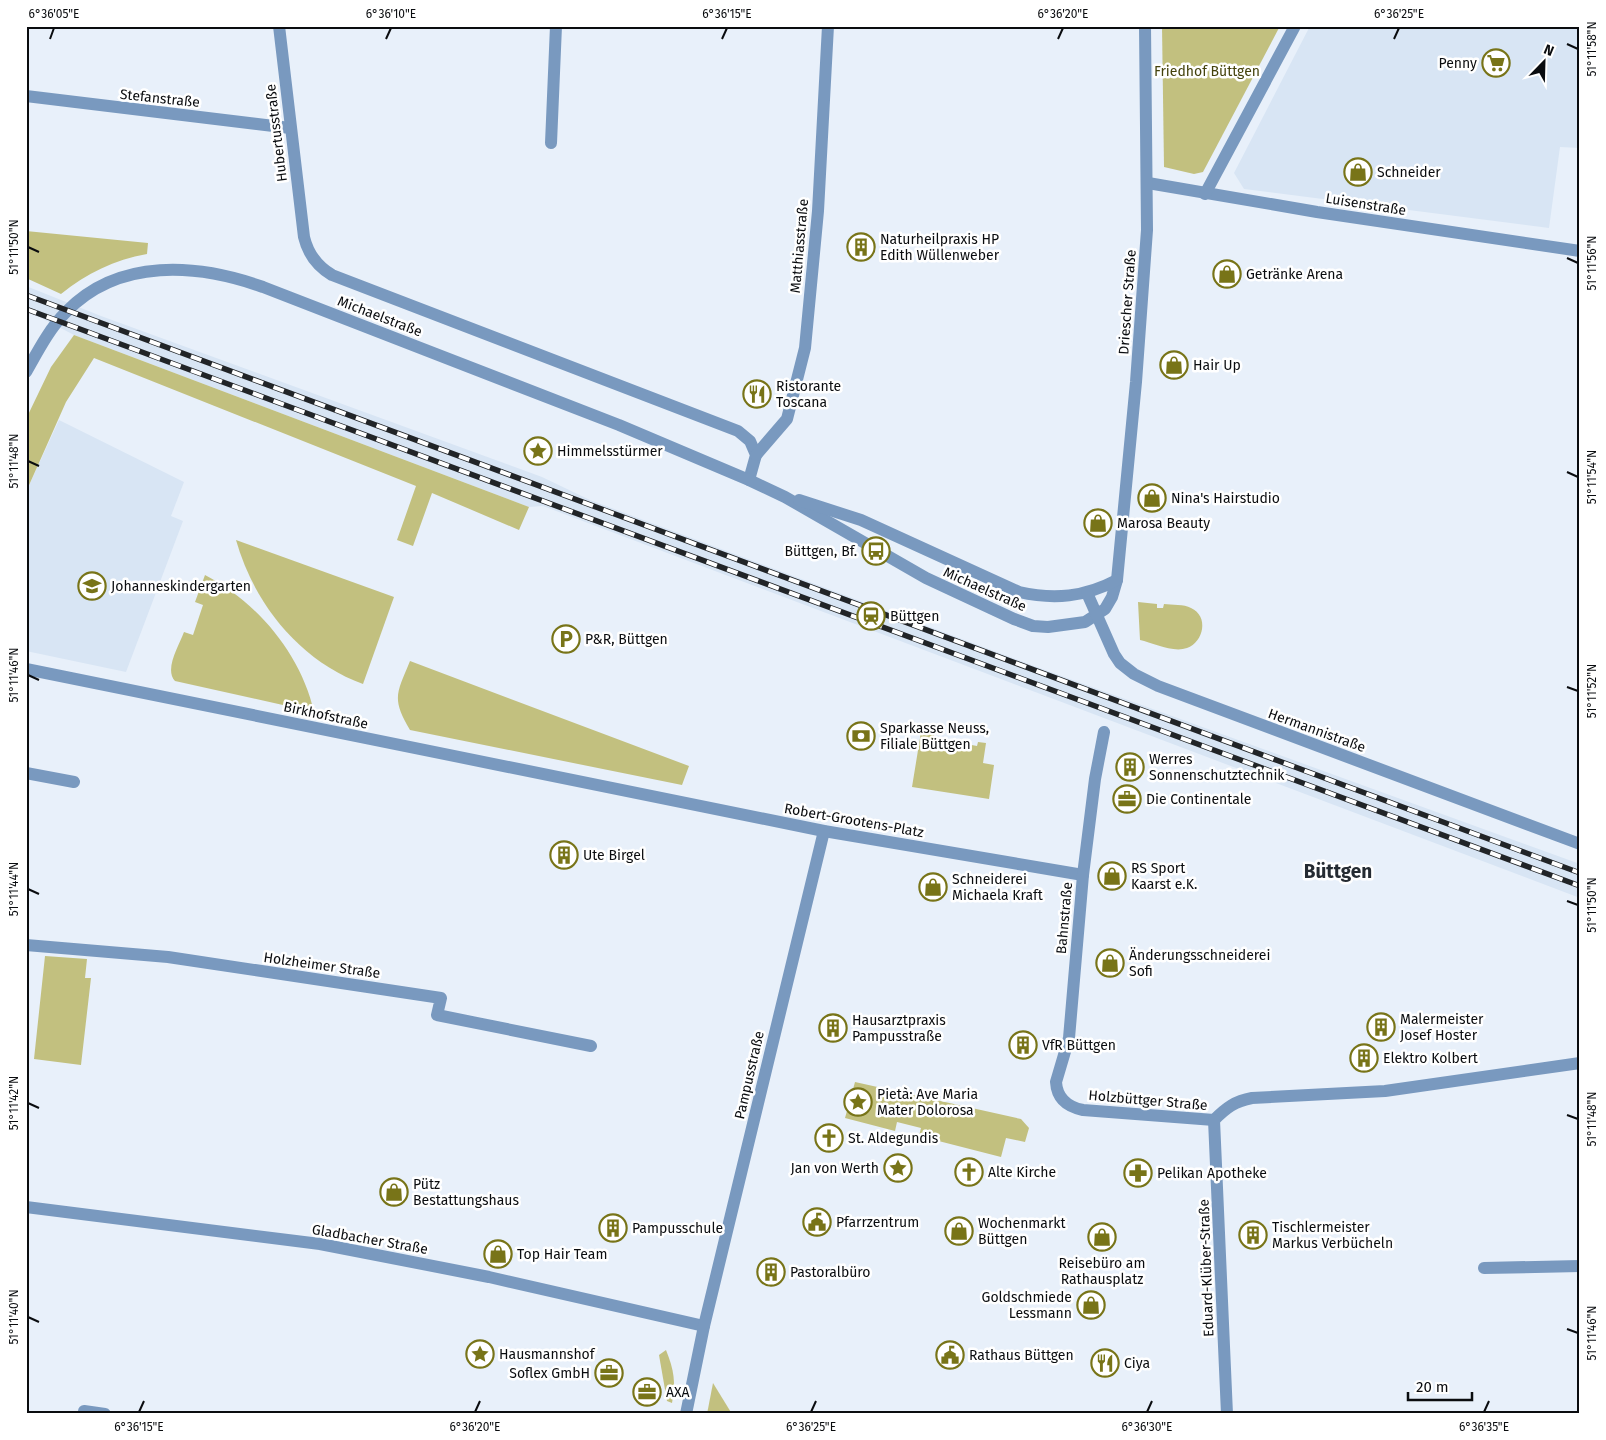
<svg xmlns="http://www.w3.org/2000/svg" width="1606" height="1440" font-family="'Fira Sans',sans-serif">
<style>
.built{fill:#d8e5f4}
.green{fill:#c2c07f}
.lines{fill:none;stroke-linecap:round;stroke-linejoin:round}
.minor{stroke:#7999bf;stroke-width:12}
.rail-casing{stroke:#212427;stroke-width:5.5}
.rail{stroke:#fff;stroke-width:4;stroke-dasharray:11;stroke-linecap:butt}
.ticks{fill:none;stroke:#0a0c0f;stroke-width:2}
.labels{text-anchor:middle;stroke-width:5;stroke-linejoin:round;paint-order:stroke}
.poi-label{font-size:14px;fill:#0a0c0f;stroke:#fff;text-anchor:start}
.park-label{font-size:14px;fill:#44420c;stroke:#fff}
.street-label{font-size:14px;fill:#0a0c0f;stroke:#fff}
.district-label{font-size:19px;font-weight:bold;fill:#252b32;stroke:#fff}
.neatline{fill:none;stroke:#0a0c0f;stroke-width:2}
.ticks-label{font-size:12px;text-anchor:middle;fill:#0a0c0f}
</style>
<rect width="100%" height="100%" fill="#e8f0fa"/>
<g class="built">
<polygon points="1310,26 1580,26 1580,148 1560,147 1549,228 1244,189 1234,173"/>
<polygon points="26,286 101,316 542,477 590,500 1034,666 1580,864 1580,898 543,506 529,507 74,335 26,310"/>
<polygon points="59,420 184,482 171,516 183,521 126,672 26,651 26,492"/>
</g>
<g class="green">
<polygon points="1162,26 1280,26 1203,172 1194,174 1164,167"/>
<path d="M26 231 148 243 147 254C114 260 87 273 61 294L26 278Z"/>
<polygon points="74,335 529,507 519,530 432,493 413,546 397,540 416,486 94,358 66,402 26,492 26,419 51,367"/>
<path d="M236 540 394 597 363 684C300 661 254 604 236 540Z"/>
<path d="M205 575C257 602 301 654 314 712L175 681C164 669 179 646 184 632L193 635 203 605 195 602Z"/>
<path d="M1138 602 1157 604V608H1163L1164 604C1172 605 1184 604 1191 608 1209 616 1204 642 1187 648 1173 653 1153 643 1140 640Z"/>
<path d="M410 661 689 766 682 785 410 730C391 698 397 693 410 661Z"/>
<polygon points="921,732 934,734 934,738 977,746 978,742 986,743 983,763 994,765 989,799 912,787"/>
<polygon points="45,956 87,959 85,978 91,978 81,1065 34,1059"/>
<polygon points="855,1082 1021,1119 1029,1128 1025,1142 1006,1138 1001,1157 919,1136 921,1128 897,1122 895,1131 845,1118"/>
<path d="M666 1350C674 1370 676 1382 672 1403L667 1401 659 1355Z"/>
<polygon points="713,1383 732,1414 707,1414"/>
</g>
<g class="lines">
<g class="minor">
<path d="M279 26 304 237C308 254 317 266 332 275L738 431 750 441 756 455 749 480"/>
<polyline points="26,96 290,128"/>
<polyline points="551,143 556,26"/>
<polyline points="1148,183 1317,212 1580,251"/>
<polyline points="1205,194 1295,26"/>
<path d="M26 372C38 351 49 329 66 312 119 257 198 264 263 287L619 425 749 480 785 497 926 578 1014 619 1033 626 1048 627 1085 622 1105 609 1112 597 1117 580 1136 382 1147 230 1145 26"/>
<polyline points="756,455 787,419 805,348 818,211 828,26"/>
<path d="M799 500 861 520 1019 592C1054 600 1085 597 1117 580"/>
<polyline points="1087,593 1114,654 1120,663 1134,674 1158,686 1580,844"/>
<polyline points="26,669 824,831 1083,875"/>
<path d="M1104 732 1095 779 1083 875 1069 1038 1056 1082C1057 1099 1068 1107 1083 1110L1214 1120"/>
<polyline points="26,773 74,782"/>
<polyline points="26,945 168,957 441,998 437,1015 591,1046"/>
<path d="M1214 1120C1226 1108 1235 1101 1252 1098L1385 1091 1580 1063"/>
<polyline points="1214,1120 1227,1414"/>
<polyline points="26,1207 320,1244 489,1277 704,1326"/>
<polyline points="1484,1268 1580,1266"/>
<polyline points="84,1414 84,1411 105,1414"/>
<polyline points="686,1414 704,1326 824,831"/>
</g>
<g class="rail-casing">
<g id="rail">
<polyline points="26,295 1580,873"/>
<polyline points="26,309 1580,886"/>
</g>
</g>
<use href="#rail" class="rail"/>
</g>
<path class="ticks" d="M50 39 54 28M386 39 391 28M722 39 727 28M1058 39 1063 28M1394 39 1399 28M1567 44 1578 49M28 247 39 252M1567 258 1578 263M28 461 39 466M1567 472 1578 477M28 675 39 680M1567 687 1578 691M28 889 39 894M1567 901 1578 905M28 1103 39 1108M1567 1115 1578 1119M28 1317 39 1322M1567 1329 1578 1333M139 1412 144 1401M475 1412 480 1401M811 1412 816 1401M1147 1412 1152 1401M1484 1412 1489 1401"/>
<defs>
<g id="supermarket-ring" transform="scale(1.4375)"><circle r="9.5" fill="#fff" stroke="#787418" stroke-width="1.5"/><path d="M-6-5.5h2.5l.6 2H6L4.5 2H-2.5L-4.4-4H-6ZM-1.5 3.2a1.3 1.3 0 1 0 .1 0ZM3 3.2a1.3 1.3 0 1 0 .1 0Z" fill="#787418"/></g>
<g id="shop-ring" transform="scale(1.4375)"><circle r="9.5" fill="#fff" stroke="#787418" stroke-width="1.5"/><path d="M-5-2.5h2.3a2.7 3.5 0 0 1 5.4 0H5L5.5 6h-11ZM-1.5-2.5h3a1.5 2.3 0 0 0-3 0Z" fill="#787418"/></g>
<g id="building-ring" transform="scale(1.4375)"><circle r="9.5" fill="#fff" stroke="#787418" stroke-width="1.5"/><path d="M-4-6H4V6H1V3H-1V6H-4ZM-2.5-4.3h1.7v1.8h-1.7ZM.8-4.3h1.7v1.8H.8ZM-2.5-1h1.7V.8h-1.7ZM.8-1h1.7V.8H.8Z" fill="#787418"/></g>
<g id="restaurant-ring" transform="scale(1.4375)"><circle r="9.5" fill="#fff" stroke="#787418" stroke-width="1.5"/><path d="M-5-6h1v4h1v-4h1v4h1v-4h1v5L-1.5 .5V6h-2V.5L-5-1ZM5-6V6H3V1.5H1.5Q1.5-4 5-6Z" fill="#787418"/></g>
<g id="sight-ring" transform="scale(1.4375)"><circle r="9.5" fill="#fff" stroke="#787418" stroke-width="1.5"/><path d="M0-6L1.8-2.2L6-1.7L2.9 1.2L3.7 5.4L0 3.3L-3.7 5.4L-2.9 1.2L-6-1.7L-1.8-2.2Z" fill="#787418"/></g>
<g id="bus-ring" transform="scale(1.4375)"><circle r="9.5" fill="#fff" stroke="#787418" stroke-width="1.5"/><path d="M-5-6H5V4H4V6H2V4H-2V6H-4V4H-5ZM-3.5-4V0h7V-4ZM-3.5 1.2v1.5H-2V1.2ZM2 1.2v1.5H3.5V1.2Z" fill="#787418"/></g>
<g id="school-ring" transform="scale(1.4375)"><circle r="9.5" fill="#fff" stroke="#787418" stroke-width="1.5"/><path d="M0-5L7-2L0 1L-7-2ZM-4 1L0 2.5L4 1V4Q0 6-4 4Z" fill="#787418"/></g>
<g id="station-ring" transform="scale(1.4375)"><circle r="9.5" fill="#fff" stroke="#787418" stroke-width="1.5"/><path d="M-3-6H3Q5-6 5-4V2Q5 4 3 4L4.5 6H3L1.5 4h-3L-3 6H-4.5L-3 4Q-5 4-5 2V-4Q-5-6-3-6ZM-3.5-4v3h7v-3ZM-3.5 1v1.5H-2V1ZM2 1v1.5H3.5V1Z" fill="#787418"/></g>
<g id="parking-ring" transform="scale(1.4375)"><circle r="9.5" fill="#fff" stroke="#787418" stroke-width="1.5"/><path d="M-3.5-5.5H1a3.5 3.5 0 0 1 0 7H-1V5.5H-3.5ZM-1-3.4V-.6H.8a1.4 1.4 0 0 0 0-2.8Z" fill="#787418"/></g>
<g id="bank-ring" transform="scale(1.4375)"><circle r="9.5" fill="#fff" stroke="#787418" stroke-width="1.5"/><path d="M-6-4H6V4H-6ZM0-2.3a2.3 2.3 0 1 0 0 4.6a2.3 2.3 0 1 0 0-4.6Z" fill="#787418"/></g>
<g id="office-ring" transform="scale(1.4375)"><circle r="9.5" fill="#fff" stroke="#787418" stroke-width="1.5"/><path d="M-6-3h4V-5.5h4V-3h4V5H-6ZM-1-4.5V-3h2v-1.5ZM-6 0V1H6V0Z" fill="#787418"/></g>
<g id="church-ring" transform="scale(1.4375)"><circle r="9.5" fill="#fff" stroke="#787418" stroke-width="1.5"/><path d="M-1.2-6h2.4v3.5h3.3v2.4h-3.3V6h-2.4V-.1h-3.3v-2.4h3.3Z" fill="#787418"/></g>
<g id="pharmacy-ring" transform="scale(1.4375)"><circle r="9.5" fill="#fff" stroke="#787418" stroke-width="1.5"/><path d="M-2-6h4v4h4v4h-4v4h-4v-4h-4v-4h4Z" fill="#787418"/></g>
<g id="civic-ring" transform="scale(1.4375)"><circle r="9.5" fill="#fff" stroke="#787418" stroke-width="1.5"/><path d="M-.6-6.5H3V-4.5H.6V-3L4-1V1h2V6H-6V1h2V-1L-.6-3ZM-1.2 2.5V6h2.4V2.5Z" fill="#787418"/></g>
</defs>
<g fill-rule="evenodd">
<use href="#supermarket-ring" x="1496" y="63"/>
<use href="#shop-ring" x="1358" y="172"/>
<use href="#building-ring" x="861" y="247"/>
<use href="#shop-ring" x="1227" y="274"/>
<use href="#shop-ring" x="1174" y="365"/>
<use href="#restaurant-ring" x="757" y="394"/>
<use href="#sight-ring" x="538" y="451"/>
<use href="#shop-ring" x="1152" y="498"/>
<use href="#shop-ring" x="1098" y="523"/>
<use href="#bus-ring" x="876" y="551"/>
<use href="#school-ring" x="92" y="586"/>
<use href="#station-ring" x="871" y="616"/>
<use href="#parking-ring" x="566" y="639"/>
<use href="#bank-ring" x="861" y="736"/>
<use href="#building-ring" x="1130" y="767"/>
<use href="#office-ring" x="1127" y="799"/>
<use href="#building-ring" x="564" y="855"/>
<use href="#shop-ring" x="1112" y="876"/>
<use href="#shop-ring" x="933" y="887"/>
<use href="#shop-ring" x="1110" y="963"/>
<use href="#building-ring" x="1381" y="1027"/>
<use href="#building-ring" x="833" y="1028"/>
<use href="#building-ring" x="1023" y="1045"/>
<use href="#building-ring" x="1364" y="1058"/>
<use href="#sight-ring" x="858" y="1102"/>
<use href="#church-ring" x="829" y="1138"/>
<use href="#sight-ring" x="898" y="1168"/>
<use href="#church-ring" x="969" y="1172"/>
<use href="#pharmacy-ring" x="1138" y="1173"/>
<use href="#shop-ring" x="394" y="1192"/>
<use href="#civic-ring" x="817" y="1222"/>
<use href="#building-ring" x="613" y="1228"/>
<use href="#shop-ring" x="959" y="1231"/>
<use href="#building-ring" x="1253" y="1235"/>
<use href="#shop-ring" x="1102" y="1237"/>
<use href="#shop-ring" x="498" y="1254"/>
<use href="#building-ring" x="771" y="1272"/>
<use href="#shop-ring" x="1091" y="1305"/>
<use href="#sight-ring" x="480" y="1354"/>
<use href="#civic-ring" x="950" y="1355"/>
<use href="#restaurant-ring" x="1105" y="1363"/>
<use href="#office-ring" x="609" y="1373"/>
<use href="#office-ring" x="647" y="1392"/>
</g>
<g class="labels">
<g class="poi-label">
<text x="1477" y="68" text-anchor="end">Penny</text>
<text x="1377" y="177">Schneider</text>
<text x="880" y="244">Naturheilpraxis HP<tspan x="880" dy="16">Edith Wüllenweber</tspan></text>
<text x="1246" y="279">Getränke Arena</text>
<text x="1193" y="370">Hair Up</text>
<text x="776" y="391">Ristorante<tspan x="776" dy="16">Toscana</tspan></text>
<text x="557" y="456">Himmelsstürmer</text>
<text x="1171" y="503">Nina's Hairstudio</text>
<text x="1117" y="528">Marosa Beauty</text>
<text x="857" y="556" text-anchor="end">Büttgen, Bf.</text>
<text x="111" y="591">Johanneskindergarten</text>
<text x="890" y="621">Büttgen</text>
<text x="585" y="644">P&amp;R, Büttgen</text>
<text x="880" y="733">Sparkasse Neuss,<tspan x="880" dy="16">Filiale Büttgen</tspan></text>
<text x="1149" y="764">Werres<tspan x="1149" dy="16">Sonnenschutztechnik</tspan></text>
<text x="1146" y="804">Die Continentale</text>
<text x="583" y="860">Ute Birgel</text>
<text x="1131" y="873">RS Sport<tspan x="1131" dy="16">Kaarst e.K.</tspan></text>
<text x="952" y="884">Schneiderei<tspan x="952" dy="16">Michaela Kraft</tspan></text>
<text x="1129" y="960">Änderungsschneiderei<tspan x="1129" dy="16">Sofi</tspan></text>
<text x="1400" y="1024">Malermeister<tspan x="1400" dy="16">Josef Hoster</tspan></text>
<text x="852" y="1025">Hausarztpraxis<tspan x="852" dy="16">Pampusstraße</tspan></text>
<text x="1042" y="1050">VfR Büttgen</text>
<text x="1383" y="1063">Elektro Kolbert</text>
<text x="877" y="1099">Pietà: Ave Maria<tspan x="877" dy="16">Mater Dolorosa</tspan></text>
<text x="848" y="1143">St. Aldegundis</text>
<text x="879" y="1173" text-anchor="end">Jan von Werth</text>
<text x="988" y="1177">Alte Kirche</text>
<text x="1157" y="1178">Pelikan Apotheke</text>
<text x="413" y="1189">Pütz<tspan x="413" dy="16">Bestattungshaus</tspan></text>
<text x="836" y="1227">Pfarrzentrum</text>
<text x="978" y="1228">Wochenmarkt<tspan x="978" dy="16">Büttgen</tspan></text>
<text x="1272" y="1232">Tischlermeister<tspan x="1272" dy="16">Markus Verbücheln</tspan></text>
<text x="632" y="1233">Pampusschule</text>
<text x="517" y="1259">Top Hair Team</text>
<text x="1102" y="1268" text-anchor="middle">Reisebüro am<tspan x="1102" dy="16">Rathausplatz</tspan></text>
<text x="790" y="1277">Pastoralbüro</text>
<text x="1072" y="1302" text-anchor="end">Goldschmiede<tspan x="1072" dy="16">Lessmann</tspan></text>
<text x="499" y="1359">Hausmannshof</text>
<text x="969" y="1360">Rathaus Büttgen</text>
<text x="1124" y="1368">Ciya</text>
<text x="590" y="1378" text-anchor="end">Soflex GmbH</text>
<text x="666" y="1397">AXA</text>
</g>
<g class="park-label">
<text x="1207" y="76">Friedhof Büttgen</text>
</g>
<g class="street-label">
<text transform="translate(160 98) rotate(6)" y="5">Stefanstraße</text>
<text transform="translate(276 133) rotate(-97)" y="5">Hubertusstraße</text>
<text transform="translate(1366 204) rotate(9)" y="5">Luisenstraße</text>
<text transform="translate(799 246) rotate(-85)" y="5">Matthiasstraße</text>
<text transform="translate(1127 302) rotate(-86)" y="5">Driescher Straße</text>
<text transform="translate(380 316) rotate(21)" y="5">Michaelstraße</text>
<text transform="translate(985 589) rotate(24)" y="5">Michaelstraße</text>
<text transform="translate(326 715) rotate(12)" y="5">Birkhofstraße</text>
<text transform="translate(1317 730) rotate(20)" y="5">Hermannistraße</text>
<text transform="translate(854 820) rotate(10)" y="5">Robert-Grootens-Platz</text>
<text transform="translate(1064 918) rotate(-85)" y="5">Bahnstraße</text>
<text transform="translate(322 965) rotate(8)" y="5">Holzheimer Straße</text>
<text transform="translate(749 1075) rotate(-77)" y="5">Pampusstraße</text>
<text transform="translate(1148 1100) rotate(5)" y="5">Holzbüttger Straße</text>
<text transform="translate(370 1239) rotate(10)" y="5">Gladbacher Straße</text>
<text transform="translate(1206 1268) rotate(-92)" y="5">Eduard-Klüber-Straße</text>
</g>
<g class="district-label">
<text x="1338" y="878">Büttgen</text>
</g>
</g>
<rect width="1606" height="1440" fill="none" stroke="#ffffff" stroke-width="55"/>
<g transform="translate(1544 62) rotate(23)" stroke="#ffffff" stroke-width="4" paint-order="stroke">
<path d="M0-4L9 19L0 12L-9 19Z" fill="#0a0c0f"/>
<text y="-8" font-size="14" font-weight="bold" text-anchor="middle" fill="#0a0c0f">N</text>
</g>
<path d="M1408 1392v8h64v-8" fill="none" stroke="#0a0c0f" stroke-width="2.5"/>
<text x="1416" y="1392" font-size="15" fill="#0a0c0f" stroke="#ffffff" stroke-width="4" paint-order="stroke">20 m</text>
<rect x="28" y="28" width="1550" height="1384" class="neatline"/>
<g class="ticks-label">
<text x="54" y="18">6°36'05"E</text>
<text x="391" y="18">6°36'10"E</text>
<text x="727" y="18">6°36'15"E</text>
<text x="1063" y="18">6°36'20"E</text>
<text x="1399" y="18">6°36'25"E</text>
<text transform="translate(1592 49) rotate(-90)" y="4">51°11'58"N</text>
<text transform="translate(14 247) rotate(-90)" y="4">51°11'50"N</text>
<text transform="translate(1592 263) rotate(-90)" y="4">51°11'56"N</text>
<text transform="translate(14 461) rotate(-90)" y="4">51°11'48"N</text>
<text transform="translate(1592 477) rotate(-90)" y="4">51°11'54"N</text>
<text transform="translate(14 675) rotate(-90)" y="4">51°11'46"N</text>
<text transform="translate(1592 691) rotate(-90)" y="4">51°11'52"N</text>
<text transform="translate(14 889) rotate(-90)" y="4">51°11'44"N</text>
<text transform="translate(1592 905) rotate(-90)" y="4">51°11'50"N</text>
<text transform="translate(14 1103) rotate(-90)" y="4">51°11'42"N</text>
<text transform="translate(1592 1119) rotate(-90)" y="4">51°11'48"N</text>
<text transform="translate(14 1317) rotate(-90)" y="4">51°11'40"N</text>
<text transform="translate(1592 1333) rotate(-90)" y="4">51°11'46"N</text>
<text x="139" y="1431">6°36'15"E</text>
<text x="475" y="1431">6°36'20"E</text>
<text x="811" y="1431">6°36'25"E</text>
<text x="1147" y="1431">6°36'30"E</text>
<text x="1484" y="1431">6°36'35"E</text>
</g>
</svg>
